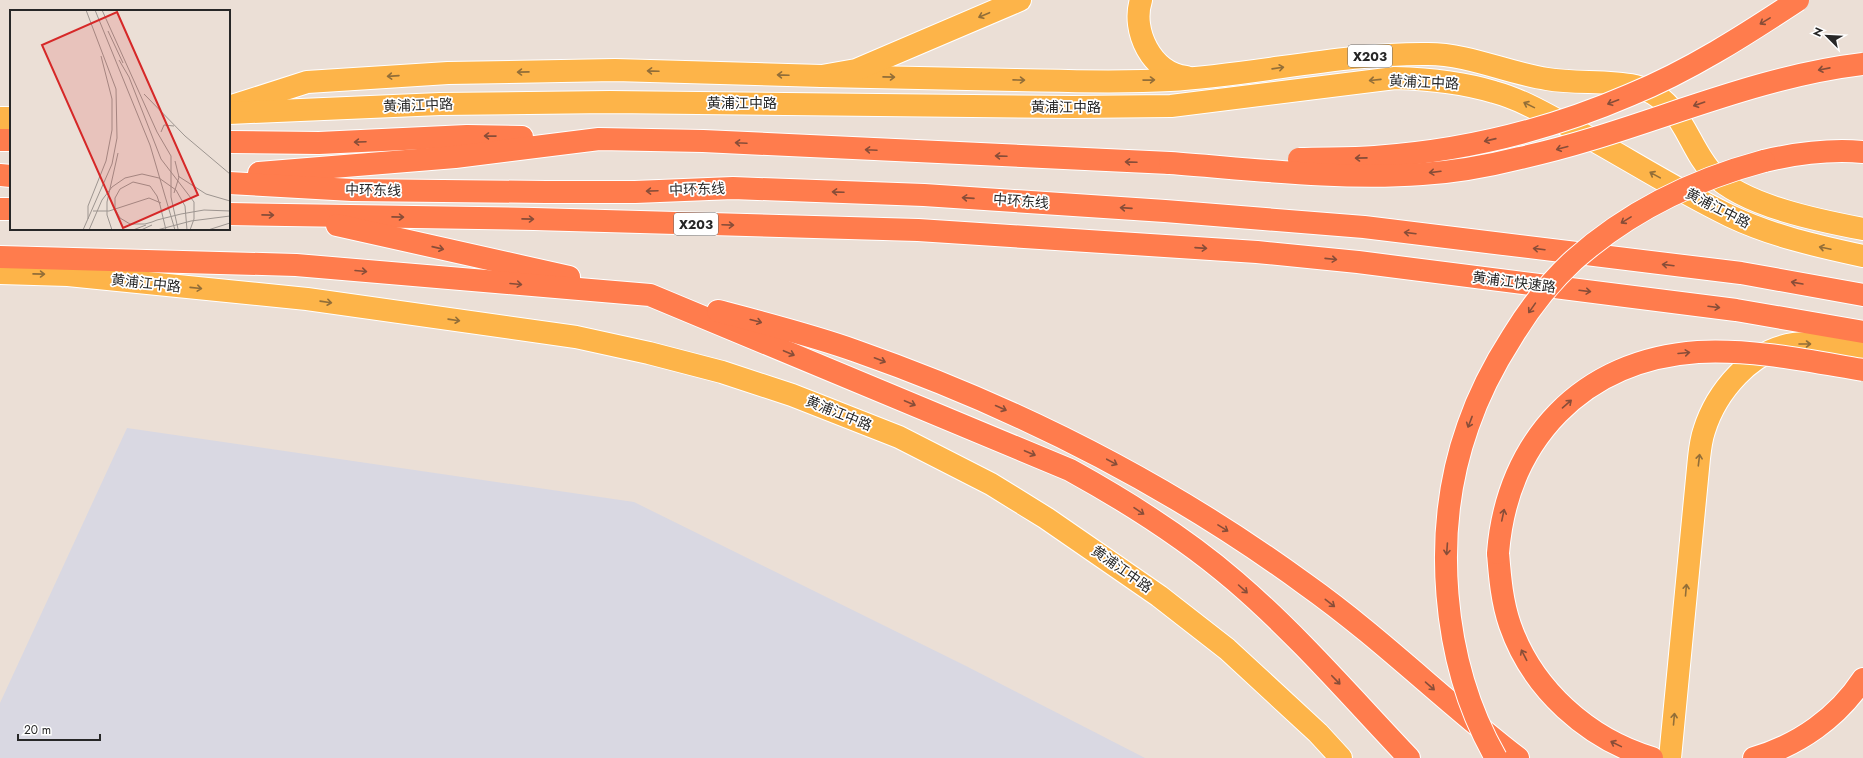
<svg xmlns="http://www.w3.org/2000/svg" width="1863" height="758" font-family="Jost,'Noto Sans SC',sans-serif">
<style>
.industrial{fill:#d9d8e2}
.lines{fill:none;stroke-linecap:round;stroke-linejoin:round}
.primary-casing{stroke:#fff;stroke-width:24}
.highway-casing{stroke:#fff;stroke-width:24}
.primary{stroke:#fdb449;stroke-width:22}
.highway{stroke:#ff7c4d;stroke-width:22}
.highway-bridge-casing{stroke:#fff;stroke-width:24;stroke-linecap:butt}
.highway-bridge{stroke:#ff7c4d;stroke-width:22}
.oneway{stroke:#926e38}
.oneway2{stroke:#884d38}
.labels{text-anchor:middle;stroke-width:3.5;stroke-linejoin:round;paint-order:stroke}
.shield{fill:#fff;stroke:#686868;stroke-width:1}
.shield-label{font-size:13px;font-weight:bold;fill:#272727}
.street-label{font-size:14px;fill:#272727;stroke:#fff}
.inset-road{fill:none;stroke:#9d9590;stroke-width:1}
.view{fill:#d62828;fill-opacity:0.15;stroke:#d62828;stroke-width:2}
.inset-edge{fill:none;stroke:#272727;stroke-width:2}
</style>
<rect width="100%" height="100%" fill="#ebdfd6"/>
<polygon class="industrial" points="127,428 634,502 968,667 1145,758 0,758 0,703"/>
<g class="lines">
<g class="primary-casing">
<g id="primary">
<path d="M1141 0C1131 31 1152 73 1186 77"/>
<path d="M822 76C886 77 951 79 1015 80 1067 81 1119 83 1170 80 1256 75 1342 53 1428 54 1469 54 1507 73 1547 79 1576 84 1606 80 1635 86 1683 98 1686 146 1714 175 1745 206 1821 221 1863 229"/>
<polyline points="232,106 307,82 448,73 615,70 822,76 856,70 1020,0"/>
<path d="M229 113 440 104 610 102 1073 107 1171 106 1395 78C1429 79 1461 82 1494 92 1520 99 1544 113 1568 126 1622 155 1674 189 1730 216 1772 236 1817 246 1863 256"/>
<polyline points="0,118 11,118"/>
<polyline points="0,273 68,275 307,299 576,337 649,353 722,372 792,395 899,437 991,484 1046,518 1159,596 1227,649 1318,733 1341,758"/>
<path d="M1670 758 1699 458C1700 449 1701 440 1704 431 1716 392 1751 350 1794 344 1816 341 1841 348 1863 352"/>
</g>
</g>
<g class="highway-casing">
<g id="highway">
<polyline points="0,140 11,140"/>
<polyline points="229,142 319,143 467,136 522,137"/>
<path d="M1764 161C1798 153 1829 149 1863 152"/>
<polyline points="259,173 455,157 599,139 703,141 1170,163"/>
<polyline points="0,175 11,176"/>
<polyline points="229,183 352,190 546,192 635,192 733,188 924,195 1165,211 1364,227 1741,273 1863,295"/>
<polyline points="0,209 11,209"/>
<polyline points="229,214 534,219 918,230 1257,252 1358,262 1736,310 1863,332"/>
<polyline points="337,225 569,277"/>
<path d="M0 257 296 265 650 295 1070 470C1128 502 1185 538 1235 581 1298 635 1352 698 1409 758"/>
<path d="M718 311C764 323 811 335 856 351 1016 407 1168 484 1305 584 1380 637 1445 702 1518 758"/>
<path d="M1498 553C1500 578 1502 602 1510 625 1532 689 1588 739 1652 758"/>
<path d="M1754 758C1799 745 1838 717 1863 679"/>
</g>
</g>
<use href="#primary" class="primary"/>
<use href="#highway" class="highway"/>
<g class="highway-bridge-casing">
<g id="highway-bridge">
<path d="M1299 159C1324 158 1350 159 1375 157 1462 151 1549 130 1630 95 1689 71 1745 35 1798 0"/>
<path d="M1170 163C1251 169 1340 180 1422 174 1455 172 1488 166 1520 158 1636 133 1744 78 1863 64"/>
<path d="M1498 553C1507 440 1582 360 1698 352 1753 349 1809 361 1863 370"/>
<path d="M1496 758C1441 662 1431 530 1468 426 1479 394 1494 365 1512 337 1529 309 1550 282 1574 260 1629 211 1693 180 1764 161"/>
</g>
</g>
<use href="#highway-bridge" class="highway-bridge"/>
</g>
<defs><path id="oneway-shaft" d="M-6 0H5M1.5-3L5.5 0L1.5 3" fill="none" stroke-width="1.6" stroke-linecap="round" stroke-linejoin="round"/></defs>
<g class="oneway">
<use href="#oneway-shaft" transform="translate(984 15) rotate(157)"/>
<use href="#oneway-shaft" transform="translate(1278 68) rotate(-8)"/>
<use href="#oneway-shaft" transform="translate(653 71) rotate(-178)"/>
<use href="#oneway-shaft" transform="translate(523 72) rotate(179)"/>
<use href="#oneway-shaft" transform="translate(783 75) rotate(-178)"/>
<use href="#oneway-shaft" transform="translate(393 76) rotate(176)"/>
<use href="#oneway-shaft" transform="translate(889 77) rotate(1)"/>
<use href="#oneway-shaft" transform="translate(1019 80) rotate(1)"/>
<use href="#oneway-shaft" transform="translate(1149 80) rotate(-1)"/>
<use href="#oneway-shaft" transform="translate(1375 80) rotate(174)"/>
<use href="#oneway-shaft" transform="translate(1529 105) rotate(-154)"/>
<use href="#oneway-shaft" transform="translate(1655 175) rotate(-151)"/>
<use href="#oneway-shaft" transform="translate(1825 248) rotate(-168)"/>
<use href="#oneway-shaft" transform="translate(39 274) rotate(1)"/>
<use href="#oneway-shaft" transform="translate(196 288) rotate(6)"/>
<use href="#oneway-shaft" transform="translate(326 302) rotate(8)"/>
<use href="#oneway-shaft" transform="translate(454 320) rotate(8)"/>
<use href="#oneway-shaft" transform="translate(1805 344)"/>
<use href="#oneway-shaft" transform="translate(1699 460) rotate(-83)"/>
<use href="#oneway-shaft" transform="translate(1686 590) rotate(-85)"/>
<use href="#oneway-shaft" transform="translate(1674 719) rotate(-85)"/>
</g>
<g class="oneway2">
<use href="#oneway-shaft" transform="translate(1765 21) rotate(149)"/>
<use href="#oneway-shaft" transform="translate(1824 69) rotate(169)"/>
<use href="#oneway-shaft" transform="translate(1613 102) rotate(159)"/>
<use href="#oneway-shaft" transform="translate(1699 104) rotate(161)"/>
<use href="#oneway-shaft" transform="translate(490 136) rotate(-179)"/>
<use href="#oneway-shaft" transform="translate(1490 140) rotate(167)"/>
<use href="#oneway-shaft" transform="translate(360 142) rotate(178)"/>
<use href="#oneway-shaft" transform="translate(741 143) rotate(-177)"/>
<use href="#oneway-shaft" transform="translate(1562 148) rotate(165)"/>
<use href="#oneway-shaft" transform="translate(871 150) rotate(-177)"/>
<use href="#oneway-shaft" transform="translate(1001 156) rotate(-178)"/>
<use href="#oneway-shaft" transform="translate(1361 158) rotate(179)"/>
<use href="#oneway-shaft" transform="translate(1131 162) rotate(-178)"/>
<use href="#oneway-shaft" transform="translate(1435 172) rotate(173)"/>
<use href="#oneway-shaft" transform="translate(652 191) rotate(178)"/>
<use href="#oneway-shaft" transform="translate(838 192) rotate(-178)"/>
<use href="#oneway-shaft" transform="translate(968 198) rotate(-176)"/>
<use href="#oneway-shaft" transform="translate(1126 208) rotate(-176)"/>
<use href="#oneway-shaft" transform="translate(268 215) rotate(1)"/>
<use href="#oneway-shaft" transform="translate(398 217) rotate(1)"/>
<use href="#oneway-shaft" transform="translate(528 219) rotate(1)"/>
<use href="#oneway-shaft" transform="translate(1626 220) rotate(148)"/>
<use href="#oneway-shaft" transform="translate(728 225) rotate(2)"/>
<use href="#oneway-shaft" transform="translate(1410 233) rotate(-173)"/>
<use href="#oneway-shaft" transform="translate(438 248) rotate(13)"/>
<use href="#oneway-shaft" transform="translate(1201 248) rotate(4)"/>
<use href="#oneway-shaft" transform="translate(1539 249) rotate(-173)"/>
<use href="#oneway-shaft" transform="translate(1331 259) rotate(6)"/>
<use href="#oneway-shaft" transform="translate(1668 265) rotate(-173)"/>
<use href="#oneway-shaft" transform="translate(361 271) rotate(5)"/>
<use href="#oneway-shaft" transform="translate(1797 283) rotate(-170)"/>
<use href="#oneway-shaft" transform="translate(516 284) rotate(5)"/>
<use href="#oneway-shaft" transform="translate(1585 291) rotate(7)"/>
<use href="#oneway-shaft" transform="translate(1714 307) rotate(7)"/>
<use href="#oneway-shaft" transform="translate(1532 308) rotate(125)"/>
<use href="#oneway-shaft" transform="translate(756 321) rotate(15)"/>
<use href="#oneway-shaft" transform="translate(789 353) rotate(23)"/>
<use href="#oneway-shaft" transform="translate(1684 353) rotate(-5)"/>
<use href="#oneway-shaft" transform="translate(880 360) rotate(21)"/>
<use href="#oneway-shaft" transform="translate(910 403) rotate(23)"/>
<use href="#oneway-shaft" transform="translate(1567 404) rotate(-41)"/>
<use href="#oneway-shaft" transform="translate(1001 408) rotate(24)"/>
<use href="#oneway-shaft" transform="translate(1470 422) rotate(111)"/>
<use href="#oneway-shaft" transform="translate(1030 453) rotate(23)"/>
<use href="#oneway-shaft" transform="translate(1112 462) rotate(28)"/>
<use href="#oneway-shaft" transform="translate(1139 511) rotate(34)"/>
<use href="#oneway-shaft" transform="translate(1503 515) rotate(-78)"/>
<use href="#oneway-shaft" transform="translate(1223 528) rotate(32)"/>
<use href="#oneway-shaft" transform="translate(1447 549) rotate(94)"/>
<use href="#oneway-shaft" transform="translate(1243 589) rotate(42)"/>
<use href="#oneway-shaft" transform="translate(1330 603) rotate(38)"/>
<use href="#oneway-shaft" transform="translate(1524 655) rotate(-117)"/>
<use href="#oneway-shaft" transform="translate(1336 680) rotate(46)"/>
<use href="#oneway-shaft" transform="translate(1430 686) rotate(41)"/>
<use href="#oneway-shaft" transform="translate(1616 744) rotate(-154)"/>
</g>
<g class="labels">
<g class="shield">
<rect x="1348" y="45" width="44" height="22" rx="3"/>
<rect x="674" y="213" width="44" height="22" rx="3"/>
</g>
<g class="shield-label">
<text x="1370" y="61">X203</text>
<text x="696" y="229">X203</text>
</g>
<g class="street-label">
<text transform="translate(1424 82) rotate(3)" y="5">黄浦江中路</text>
<text x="742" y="108">黄浦江中路</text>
<text transform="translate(418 105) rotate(-2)" y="5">黄浦江中路</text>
<text x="1066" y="112">黄浦江中路</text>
<text transform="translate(697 189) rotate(-2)" y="5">中环东线</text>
<text transform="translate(373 190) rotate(1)" y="5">中环东线</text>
<text transform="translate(1021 201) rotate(4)" y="5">中环东线</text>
<text transform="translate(1718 208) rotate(27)" y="5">黄浦江中路</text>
<text transform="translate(1514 282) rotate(7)" y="5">黄浦江快速路</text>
<text transform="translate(146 283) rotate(6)" y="5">黄浦江中路</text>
<text transform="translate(839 413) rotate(22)" y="5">黄浦江中路</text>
<text transform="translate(1122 569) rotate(35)" y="5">黄浦江中路</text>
</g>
</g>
<g transform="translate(10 10)">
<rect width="220" height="220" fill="#ebdfd6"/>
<path class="inset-road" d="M50 0H120M85 0 140 135 165 220M92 0 147 122 161 146V187L168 219M98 21 113 53M109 50 119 67 151 149 184 192V209L180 220M134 84 175 126 220 164M151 122 154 115 164 116M168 166 196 184 220 191M164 183 169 167 165 151M83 201H99L139 188 151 193M78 209V196L96 151 102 120V89L91 46M73 220 102 154 107 128 106 79 76 0M79 220 92 190 102 177 115 168 132 164 149 168 166 180 175 196 177 220M102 220 97 205V192L108 143M123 220 136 215M131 220 142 215M147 220 181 211 220 206M156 220 150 195 147 186 140 176 123 172 110 179 105 188V199L110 208 120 214H135L142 212 147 210 171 204 194 200 220 201M198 220 220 213"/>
<path class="view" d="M107 2 188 185 113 218 32 35Z"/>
<rect width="220" height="220" class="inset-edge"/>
</g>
<g transform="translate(1827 36) rotate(294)" stroke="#ffffff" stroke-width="3" paint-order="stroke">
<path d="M0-3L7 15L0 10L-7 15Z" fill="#272727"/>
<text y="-6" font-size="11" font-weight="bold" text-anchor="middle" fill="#272727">N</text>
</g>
<path d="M18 734v6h82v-6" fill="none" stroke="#272727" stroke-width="2"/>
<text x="24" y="734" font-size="12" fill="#272727" stroke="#ffffff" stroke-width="3" paint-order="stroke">20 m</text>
</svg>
